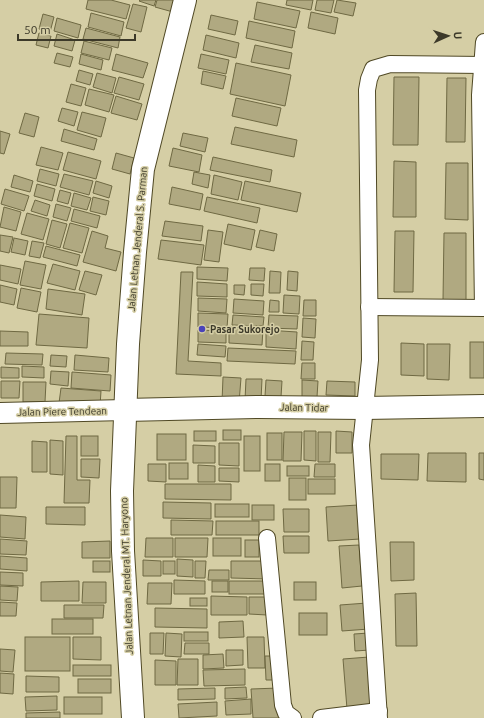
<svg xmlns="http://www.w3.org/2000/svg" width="484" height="718" font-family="Ubuntu,sans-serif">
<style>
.building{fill:#b0a981;stroke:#6f6943}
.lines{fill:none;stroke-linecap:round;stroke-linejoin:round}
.minor-casing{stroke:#504925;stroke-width:18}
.tertiary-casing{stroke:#504925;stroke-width:22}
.secondary-casing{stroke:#504925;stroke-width:24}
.trunk-casing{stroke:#504925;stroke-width:24}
.minor{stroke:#fff;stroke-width:16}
.tertiary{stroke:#fff;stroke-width:20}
.secondary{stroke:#fff;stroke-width:22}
.trunk{stroke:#fff;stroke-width:22}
.poi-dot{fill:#4a43b9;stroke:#d5cea5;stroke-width:1.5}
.labels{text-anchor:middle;stroke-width:3;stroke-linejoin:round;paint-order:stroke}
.street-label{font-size:10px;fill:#3c3929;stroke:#d5cea5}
.poi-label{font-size:10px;font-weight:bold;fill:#3c3929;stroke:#d5cea5;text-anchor:start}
</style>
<rect width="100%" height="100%" fill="#d5cea5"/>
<g class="building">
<polygon points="88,0 111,0 130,5 126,19 86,9"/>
<polygon points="140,0 156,0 154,6 139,1"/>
<polygon points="157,0 177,0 173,12 155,7"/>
<polygon points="287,0 313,0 311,10 286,5"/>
<polygon points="317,0 334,0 331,13 315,10"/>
<polygon points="337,0 356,3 353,16 334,12"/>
<polygon points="257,2 300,11 296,28 254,19"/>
<polygon points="133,4 147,7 141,32 126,28"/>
<polygon points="311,12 338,18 335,34 308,28"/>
<polygon points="91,13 124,22 121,36 88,27"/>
<polygon points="43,14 54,17 50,32 39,29"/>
<polygon points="211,15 238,21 235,35 208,29"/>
<polygon points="57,18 81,25 78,38 54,31"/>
<polygon points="249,21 295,31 292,48 246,38"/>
<polygon points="86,28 120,37 118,48 83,39"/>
<polygon points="39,33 51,36 48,48 36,45"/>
<polygon points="57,34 75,40 72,51 54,46"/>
<polygon points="206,35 239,43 236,58 203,50"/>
<polygon points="84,41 112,48 109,60 81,53"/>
<polygon points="255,45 292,53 289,69 251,62"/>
<polygon points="57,53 73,57 70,67 54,63"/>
<polygon points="81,54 103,60 101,70 79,64"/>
<polygon points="116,54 148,63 143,78 112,70"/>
<polygon points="201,54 229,60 226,74 198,68"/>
<polygon points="236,63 291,75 285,106 230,94"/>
<polygon points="79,70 93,74 90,85 76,81"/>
<polygon points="203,71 226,76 223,89 201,84"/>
<polygon points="97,73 116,78 112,93 93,87"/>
<polygon points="119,77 144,84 139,100 114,93"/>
<polygon points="394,77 419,77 418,145 393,145"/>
<polygon points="447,78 466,78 465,142 446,142"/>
<polygon points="71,84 86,88 81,106 66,102"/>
<polygon points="89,89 114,95 109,112 85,105"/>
<polygon points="116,96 142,104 137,120 111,113"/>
<polygon points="236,98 281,108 277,126 232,116"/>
<polygon points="62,108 78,112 74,126 58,121"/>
<polygon points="82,112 106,118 101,137 77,130"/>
<polygon points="25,113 39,117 34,137 19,133"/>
<polygon points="235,127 297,140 294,157 231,144"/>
<polygon points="64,129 97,139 94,150 61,141"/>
<polygon points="0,131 10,134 4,154 0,153"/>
<polygon points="183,133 208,138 205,152 180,146"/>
<polygon points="41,147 63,153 58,170 36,165"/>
<polygon points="173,148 202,155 199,172 169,166"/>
<polygon points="68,152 101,161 96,179 63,170"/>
<polygon points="116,153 134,158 130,174 112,169"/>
<polygon points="213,157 272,170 270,182 210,170"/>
<polygon points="394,161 416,162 416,217 393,217"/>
<polygon points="446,163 468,163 468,220 445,219"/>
<polygon points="40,169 59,174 56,186 37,181"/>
<polygon points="194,172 210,175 208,188 192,184"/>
<polygon points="64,174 93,181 89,195 60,187"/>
<polygon points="14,175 33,181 30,192 11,187"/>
<polygon points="214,175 242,182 238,200 211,194"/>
<polygon points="96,181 112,186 109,198 93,193"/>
<polygon points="245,181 301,193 297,212 241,200"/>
<polygon points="37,184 55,189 52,201 34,196"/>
<polygon points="172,187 203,194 200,210 169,204"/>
<polygon points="5,189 29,196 24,211 1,204"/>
<polygon points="60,190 71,193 68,204 57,201"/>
<polygon points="74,193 91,198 87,210 71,206"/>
<polygon points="93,197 109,201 106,215 90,211"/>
<polygon points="207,197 260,208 257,223 204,211"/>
<polygon points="35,200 50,205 47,216 31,211"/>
<polygon points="56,204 71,208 67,221 53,217"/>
<polygon points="4,207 21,212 16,231 0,227"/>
<polygon points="74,209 100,216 97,228 71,221"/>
<polygon points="27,213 49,219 43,240 21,234"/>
<polygon points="52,220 67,224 60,248 46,244"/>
<polygon points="165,221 203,226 201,241 162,236"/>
<polygon points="70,223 89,228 82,253 63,248"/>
<polygon points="228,224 255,230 251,250 224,244"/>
<polygon points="208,230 223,232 219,262 204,260"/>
<polygon points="260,230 277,234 274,251 256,247"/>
<polygon points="92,231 108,236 105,248 121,252 116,271 83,262"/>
<polygon points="395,231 414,231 413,292 394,292"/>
<polygon points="444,233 466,233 466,300 443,300"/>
<polygon points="0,235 13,237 9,253 0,251"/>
<polygon points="14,238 28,241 25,255 11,252"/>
<polygon points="161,240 204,245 201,265 158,259"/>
<polygon points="32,241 44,243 40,258 29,256"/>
<polygon points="46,246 80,255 77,266 43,257"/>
<polygon points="25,261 46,265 41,289 20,285"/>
<polygon points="53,264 80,271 75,290 47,283"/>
<polygon points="0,265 21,269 18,284 0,280"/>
<polygon points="197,267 228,268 227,281 197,279"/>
<polygon points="250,268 265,268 264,281 249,280"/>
<polygon points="85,271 102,275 96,295 79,290"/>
<polygon points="270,271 281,272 280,293 269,293"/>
<polygon points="288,271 298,272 297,291 287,290"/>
<polygon points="181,272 193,272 188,361 221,363 221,376 176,374"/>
<polygon points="197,282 227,284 227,297 197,296"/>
<polygon points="251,284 264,284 263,296 251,295"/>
<polygon points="0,285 17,289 14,305 0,302"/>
<polygon points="234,285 245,285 244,295 234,294"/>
<polygon points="21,288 41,292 37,312 17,308"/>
<polygon points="48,289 85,294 82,315 46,309"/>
<polygon points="284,295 300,296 299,314 283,313"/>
<polygon points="198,298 227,299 226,313 198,311"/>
<polygon points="234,299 264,301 263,315 233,313"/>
<polygon points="270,300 279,301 279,312 269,312"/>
<polygon points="304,300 316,300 316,316 303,316"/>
<polygon points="198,313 228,314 227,328 198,327"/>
<polygon points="39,314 89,318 87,348 36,345"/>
<polygon points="233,315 264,317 263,326 232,325"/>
<polygon points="269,315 298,316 297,329 268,328"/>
<polygon points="303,318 316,319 315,338 302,337"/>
<polygon points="229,327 263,329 262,345 229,343"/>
<polygon points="198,330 226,331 226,343 198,342"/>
<polygon points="266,330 297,332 296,349 266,347"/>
<polygon points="0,331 28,332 28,346 0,346"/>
<polygon points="302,341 314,342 313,360 301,360"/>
<rect x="470" y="342" width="14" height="36"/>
<polygon points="401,343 424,344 424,376 401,375"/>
<polygon points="198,344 226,346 225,357 197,355"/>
<polygon points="427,344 450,344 449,380 427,379"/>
<polygon points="228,348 296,351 295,364 227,361"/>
<polygon points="6,353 43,354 42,365 5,364"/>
<polygon points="51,355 67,356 66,367 50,366"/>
<polygon points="75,355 109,358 108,372 74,370"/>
<polygon points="302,363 315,363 315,379 301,379"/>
<polygon points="22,366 44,367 44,378 22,377"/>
<polygon points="1,367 19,368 19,378 1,378"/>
<polygon points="51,371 69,372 68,386 50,384"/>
<polygon points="72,372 111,375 110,391 71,388"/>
<polygon points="223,377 241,378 239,403 222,402"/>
<polygon points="246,379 262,379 261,400 245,400"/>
<polygon points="266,380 282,381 281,397 265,396"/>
<polygon points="302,380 318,381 317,397 302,397"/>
<polygon points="1,381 20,381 19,398 1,398"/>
<polygon points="327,381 355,382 355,396 326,395"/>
<polygon points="23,382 46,382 45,402 23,402"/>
<polygon points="61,388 101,391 100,406 59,403"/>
<rect x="223" y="430" width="18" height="10"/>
<rect x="194" y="431" width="22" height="10"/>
<polygon points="304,431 316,431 316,461 304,460"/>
<polygon points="336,431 352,432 352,453 336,453"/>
<polygon points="284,432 302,432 301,461 283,461"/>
<polygon points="318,432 331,432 330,462 318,462"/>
<rect x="267" y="433" width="15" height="27"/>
<rect x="157" y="434" width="29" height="26"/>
<polygon points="66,436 77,436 77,480 90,480 89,503 64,503"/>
<rect x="81" y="436" width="17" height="20"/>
<rect x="244" y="436" width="16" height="35"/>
<polygon points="50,440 63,441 63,475 50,474"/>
<polygon points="32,441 47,442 47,472 32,472"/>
<polygon points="219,443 239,443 239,466 219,465"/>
<polygon points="193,445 215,446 215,463 193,463"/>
<polygon points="428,453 466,453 466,482 427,481"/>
<polygon points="479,453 484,453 484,480 479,479"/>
<polygon points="381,454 419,454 418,480 381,479"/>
<polygon points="81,459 100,459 99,478 81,477"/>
<rect x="169" y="463" width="19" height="16"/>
<polygon points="148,464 166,464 166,482 148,481"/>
<rect x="265" y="464" width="15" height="17"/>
<polygon points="315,464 335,464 335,477 314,477"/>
<polygon points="198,465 215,466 215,482 198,482"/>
<rect x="287" y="466" width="22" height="10"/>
<polygon points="219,468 239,468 239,482 219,481"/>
<polygon points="0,477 17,477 16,508 0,508"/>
<rect x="289" y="478" width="17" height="22"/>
<rect x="308" y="479" width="27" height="15"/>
<polygon points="165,484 231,484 231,500 165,499"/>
<polygon points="163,502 211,503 211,519 163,518"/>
<rect x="215" y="504" width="34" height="13"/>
<rect x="252" y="505" width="22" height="15"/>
<polygon points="358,505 360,539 328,541 326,507"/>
<polygon points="46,507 85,507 85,525 46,524"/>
<polygon points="283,509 309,509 309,532 284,532"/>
<polygon points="0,515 26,517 25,539 0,537"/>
<polygon points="171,520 213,521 212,535 171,535"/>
<rect x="216" y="521" width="43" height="14"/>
<polygon points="283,536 309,536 309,553 284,553"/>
<polygon points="146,538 173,538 173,557 145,557"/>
<polygon points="175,538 208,538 207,557 175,557"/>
<rect x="213" y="538" width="28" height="18"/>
<polygon points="0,539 27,541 26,555 0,554"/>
<rect x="245" y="540" width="14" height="17"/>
<polygon points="110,541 110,558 82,558 82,542"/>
<polygon points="390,542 414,542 414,580 391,581"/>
<polygon points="359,545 362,586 342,588 339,546"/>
<polygon points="0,556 27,558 27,571 0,569"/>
<polygon points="177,559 193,560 193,577 177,576"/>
<polygon points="143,560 161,561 161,576 143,576"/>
<rect x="93" y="561" width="17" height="11"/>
<rect x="163" y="561" width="12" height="13"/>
<polygon points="195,561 206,561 205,578 195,578"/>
<polygon points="231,561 268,561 268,579 231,578"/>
<polygon points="209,570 229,570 229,580 208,580"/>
<polygon points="0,572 23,573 23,586 0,585"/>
<polygon points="174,580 205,581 205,594 174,594"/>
<polygon points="79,581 79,601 41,601 41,582"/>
<rect x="212" y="581" width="16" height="11"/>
<rect x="229" y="581" width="40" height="13"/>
<polygon points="83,582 106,582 106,603 82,603"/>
<rect x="294" y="582" width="22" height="18"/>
<polygon points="148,583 172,583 171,604 147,604"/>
<polygon points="0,586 18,587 17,601 0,600"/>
<polygon points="416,593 417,646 396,646 395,594"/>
<polygon points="211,596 247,597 247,615 211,615"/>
<polygon points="249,597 267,597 267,615 249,614"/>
<rect x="190" y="598" width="17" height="8"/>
<polygon points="0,602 17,603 16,616 0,616"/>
<polygon points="367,603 369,629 342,631 340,605"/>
<polygon points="64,605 104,605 103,618 64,618"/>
<polygon points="155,608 207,609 207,628 155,627"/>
<rect x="299" y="613" width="28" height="22"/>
<rect x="52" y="619" width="41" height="15"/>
<polygon points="243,621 244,637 219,638 219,622"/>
<rect x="184" y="632" width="24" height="9"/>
<polygon points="150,633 164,633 163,654 150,654"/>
<polygon points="166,633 182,634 181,657 165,656"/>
<polygon points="369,633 370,650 355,651 354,634"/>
<rect x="25" y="637" width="45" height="34"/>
<polygon points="73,637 101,637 101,660 73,659"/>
<polygon points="247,637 264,637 265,668 248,668"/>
<polygon points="185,643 209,643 209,654 184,654"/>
<polygon points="0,649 15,650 13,672 0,671"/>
<polygon points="226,650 243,650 243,665 226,666"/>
<polygon points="223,654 224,668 203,669 203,655"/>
<polygon points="265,656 278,656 279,680 266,680"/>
<polygon points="369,657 372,708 347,709 343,659"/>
<polygon points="178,659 198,659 198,685 177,685"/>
<polygon points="155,660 176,661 176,685 155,685"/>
<rect x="73" y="665" width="38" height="11"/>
<polygon points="245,669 245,685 204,686 203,670"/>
<polygon points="0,673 14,674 13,694 0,693"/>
<polygon points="26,676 59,677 59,692 26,692"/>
<rect x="78" y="679" width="33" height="14"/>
<polygon points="246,687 247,698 225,699 225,688"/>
<polygon points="215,688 215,699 178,700 178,689"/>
<polygon points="279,688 280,718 253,718 251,689"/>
<polygon points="57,696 57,710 26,711 25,697"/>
<rect x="64" y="697" width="38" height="17"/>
<polygon points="251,699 251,714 226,715 225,701"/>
<polygon points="217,702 217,716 179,718 178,704"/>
<polygon points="60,712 60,718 26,718 26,713"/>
</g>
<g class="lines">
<g class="minor-casing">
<g id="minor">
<polyline points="369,307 484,308"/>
<polyline points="483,308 480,95 484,42"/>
<polyline points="267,538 283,705 286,713 293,718"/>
<polyline points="321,718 379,711"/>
<polyline points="379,718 361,445 370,360 367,90 369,79 373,69 390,64 484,65"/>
</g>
</g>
<g class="tertiary-casing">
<polyline id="tertiary" points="0,413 125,410"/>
</g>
<g class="secondary-casing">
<polyline id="secondary" points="125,410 259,407 364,408 484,406"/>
</g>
<g class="trunk-casing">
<polyline id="trunk" points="133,718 123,551 122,491 128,344 135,252 143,169 185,0"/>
</g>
<use href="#minor" class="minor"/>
<use href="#tertiary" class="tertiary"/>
<use href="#secondary" class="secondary"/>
<use href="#trunk" class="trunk"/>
</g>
<circle class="poi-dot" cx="202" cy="329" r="4"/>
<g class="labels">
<g class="street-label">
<text transform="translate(137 239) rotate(-85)" y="4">Jalan Letnan Jenderal S. Parman</text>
<text transform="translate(304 407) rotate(1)" y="4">Jalan Tidar</text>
<text transform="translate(62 411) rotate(-1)" y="4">Jalan Piere Tendean</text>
<text transform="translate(126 576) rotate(-92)" y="4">Jalan Letnan Jenderal MT. Haryono</text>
</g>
<g class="poi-label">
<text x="210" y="333">Pasar Sukorejo</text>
</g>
</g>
<g transform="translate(448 36) rotate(87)" stroke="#d5cea5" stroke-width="3" paint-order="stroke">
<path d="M0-3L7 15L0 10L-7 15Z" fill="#3c3929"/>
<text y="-6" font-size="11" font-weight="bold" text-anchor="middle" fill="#3c3929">U</text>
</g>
<path d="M18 34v6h117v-6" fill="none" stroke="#3c3929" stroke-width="2"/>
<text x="24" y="34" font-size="12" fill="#3c3929" stroke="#d5cea5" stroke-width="3" paint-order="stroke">50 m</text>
</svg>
